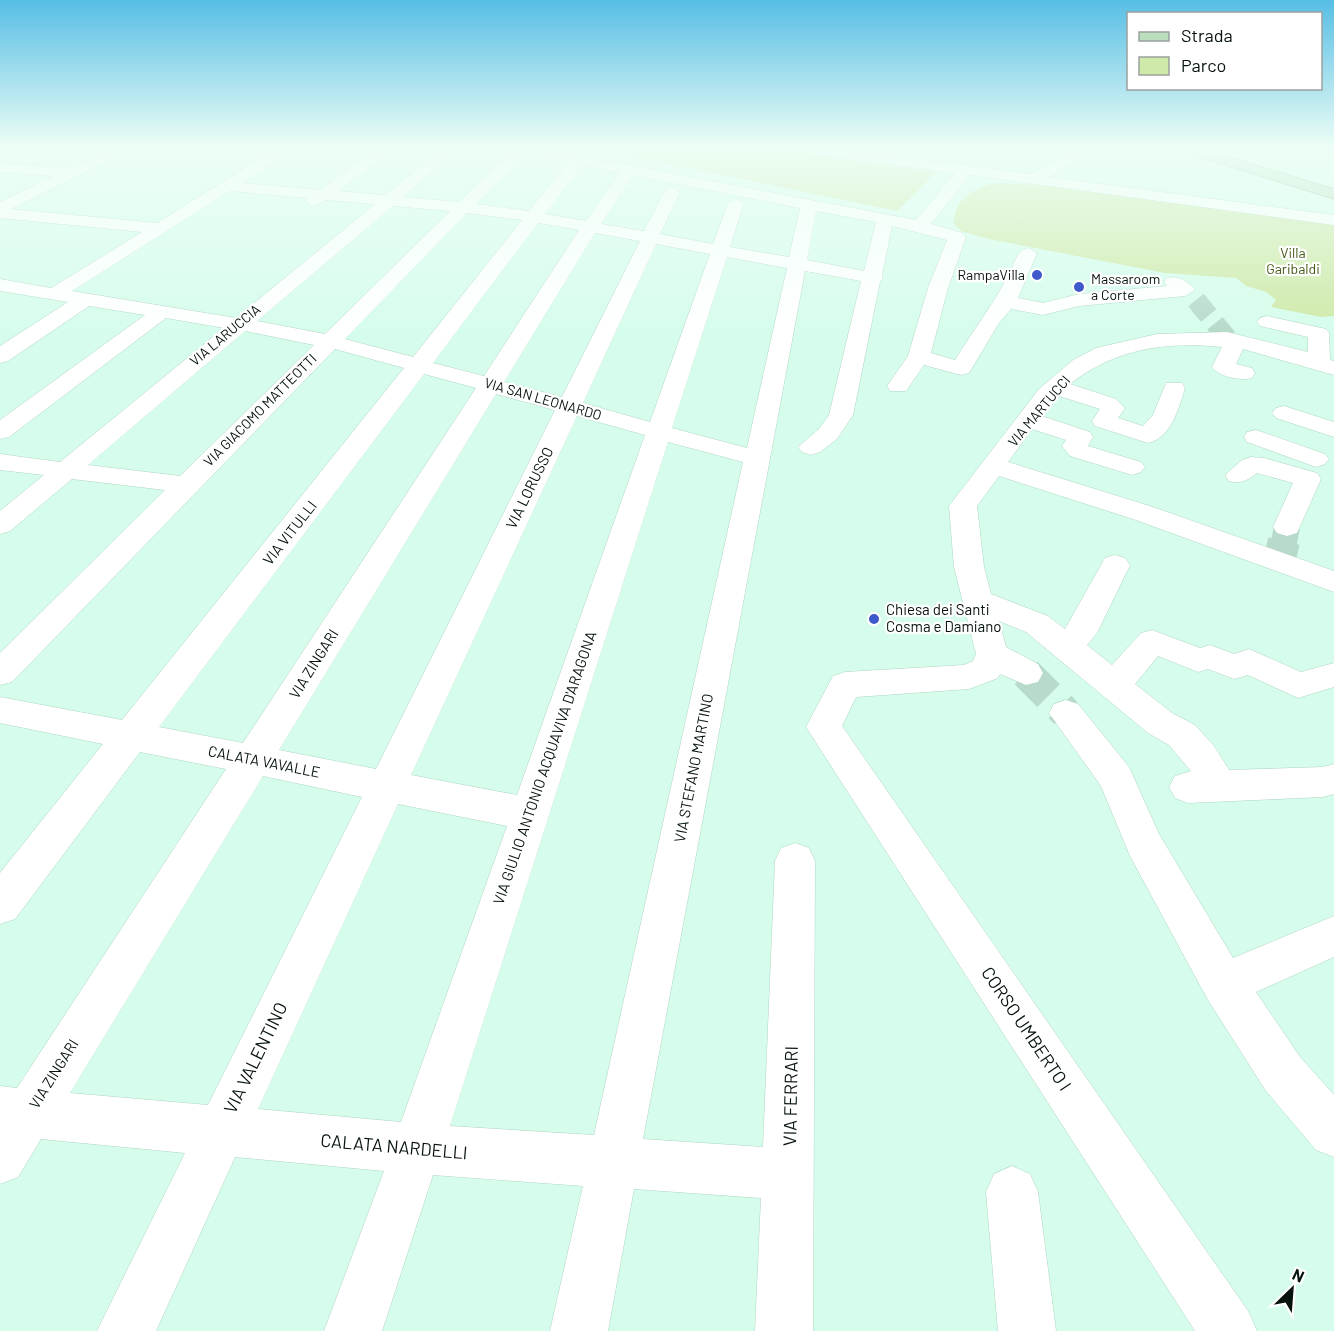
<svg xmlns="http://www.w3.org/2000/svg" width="1334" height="1331" font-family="Barlow,sans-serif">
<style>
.green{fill:#cfe9a8}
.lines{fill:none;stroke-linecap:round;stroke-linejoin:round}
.minor-tunnel-far2{stroke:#b7dacb;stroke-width:20;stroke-dasharray:20 10;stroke-linecap:butt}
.minor-tunnel-far1{stroke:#b7dacb;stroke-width:26;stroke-dasharray:26 13;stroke-linecap:butt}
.minor-tunnel{stroke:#b7dacb;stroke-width:32;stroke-dasharray:32 16;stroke-linecap:butt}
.minor-casing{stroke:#b0d5c4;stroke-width:1}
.major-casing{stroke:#5e8963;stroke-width:1}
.minor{fill:#fff;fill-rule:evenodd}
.major{fill:#bbdebd;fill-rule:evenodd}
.poi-dot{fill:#3e59cc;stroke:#fff;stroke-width:2}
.labels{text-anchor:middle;stroke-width:4.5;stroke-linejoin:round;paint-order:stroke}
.far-park-label{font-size:14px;fill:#445a17;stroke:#fff}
.far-poi-label{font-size:14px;fill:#06130d;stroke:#fff;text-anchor:end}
.far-street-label{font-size:14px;fill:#06130d;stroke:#fff}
.street-label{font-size:15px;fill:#06130d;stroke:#fff}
.poi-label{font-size:15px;fill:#06130d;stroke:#fff;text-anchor:start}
.near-street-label{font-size:18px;fill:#06130d;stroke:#fff}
</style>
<rect width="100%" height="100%" fill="#d6fdec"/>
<g class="green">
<polygon points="592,148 767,148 936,172 897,211"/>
<path d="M995 183 1053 186 1334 225V316L1321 317 1271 307 1276 300 1266 292 1246 286 1236 278 1165 273 989 239 961 231 954 224C954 199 972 189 995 183Z"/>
</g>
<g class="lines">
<polyline class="minor-tunnel-far2" points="1196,300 1227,338"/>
<polyline class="minor-tunnel-far1" points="1284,542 1287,527"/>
<g class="minor-tunnel">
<polyline points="1280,558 1284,541"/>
<polyline points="1026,673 1066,713"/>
</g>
<g class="minor-casing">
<g id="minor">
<path d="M115 148H133L11 209 157 223 261 158 182 152 175 148 274 151 278 148H295L243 183 320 190 379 148H395L338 191 385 195 444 148H459L403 197 459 202 512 150 510 148H538L916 220 955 173 804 152 797 148H834L1031 174 1080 148H1097L1049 177 1334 215V225L970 175 931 224 963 233 966 237 948 288 931 353 955 360C974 329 996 301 1012 268 1016 259 1018 250 1028 248L1037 253 1018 298 1043 303 1079 294 1167 286 1164 282 1167 278C1178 275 1188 281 1195 290L1185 296 1079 306 1043 315 1011 309 999 323 969 373 961 375 924 365 906 391H890L887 386 908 356 928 288 947 240 892 226 882 275 883 278 880 282 853 415 837 439 820 452 811 455 802 452 798 447 819 429 829 415 861 281 805 271 643 1139 763 1147 775 861 781 848 795 843 809 848 815 861 813 1331H755L761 1198 634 1189 608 1331H550L583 1186 433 1175 382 1331H324L384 1171 235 1157 156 1331H97L185 1153 41 1139 18 1177 0 1184V1086L17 1088 226 769 140 752 15 919 0 924V873L103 744 0 723V697L122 720 404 368 335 349 12 682 0 685V653L165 490 72 479 10 531 0 534V511L44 475 0 470V454L60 462 224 328 166 318 9 437 0 439V420L145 315 89 306 8 361 0 363V346L68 302 0 291V279L51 288 142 232 0 218V202L54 176 0 172V164L71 168ZM524 154 568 162 529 211 476 204ZM582 165 620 172 586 221 545 214ZM633 175 800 208 789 257 730 247 744 203 736 198 728 203 713 244 660 234 680 192 672 187 664 192 644 231 601 224ZM230 191 308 198 306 201 308 204 314 206 326 200 375 204 236 318 72 291ZM393 206 450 211 325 334 257 321ZM816 211 876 222 864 271 807 260ZM467 213 522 220 413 357 345 339ZM538 223 579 230 484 376 433 363ZM595 233 640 241 562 397 504 382ZM656 244 710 254 650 422 583 403ZM727 257 787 268 747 448 672 428ZM245 331 314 345 180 476 88 465ZM424 374 476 388 243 743 159 727ZM496 394 555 410 376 769 279 750ZM577 416 645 435 517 795 411 775ZM668 442 743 462 594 1135 450 1126ZM263 776 362 797 208 1105 70 1093ZM398 804 507 826 401 1122 258 1109Z"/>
<path d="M1267 316 1326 329 1329 333 1330 360 1334 361V375L1243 349 1236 364 1252 368 1255 373 1252 378C1241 381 1219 377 1212 367L1222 347C1166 341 1114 349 1070 384L1116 399 1125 408 1118 418 1143 426 1153 415 1166 383H1182L1185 388C1179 408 1171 438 1148 443L1095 426 1092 421 1100 409 1059 396 1042 416 1090 432 1093 437 1088 446 1141 462 1145 467 1141 472 1132 475 1070 456 1062 446 1066 440 1032 429 1008 462 1153 507 1334 571V592L1133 519 999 476 977 506 984 567 991 594 1048 616 1065 629 1105 558 1115 555 1125 558 1130 565 1097 633 1087 645 1112 665 1141 633 1152 630 1200 648 1210 645 1234 654 1249 649 1301 672 1334 663V687L1298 698 1248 675 1234 679 1208 669 1198 672 1158 656 1135 684 1172 713 1195 725 1214 746 1229 770 1323 767 1334 764V794L1323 797 1188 803 1175 798 1169 787 1175 776 1191 771 1169 745 1148 733 1026 632 999 621 1006 647 1038 664 1043 673 1038 682 1026 685 1000 674 998 678 969 689 856 697 842 726 1248 1311 1257 1331H1195L806 727 833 676 845 672 964 665 973 661 976 654 954 567 949 506 1039 389 1073 360 1096 348 1157 334 1227 332 1308 352V337L1260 326 1257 322 1260 318Z"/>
<polygon points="1284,406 1334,422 1334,437 1276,418 1272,413 1276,408"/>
<polygon points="1256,430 1325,454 1329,459 1325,464 1316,467 1247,442 1244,437 1247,432"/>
<path d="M1251 457 1264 458 1317 473 1321 479 1297 533 1287 536 1277 533 1273 527 1293 483 1257 473C1247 481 1241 484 1229 481L1225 475 1242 460Z"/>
<polygon points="1066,700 1078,704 1129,767 1159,834 1233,958 1334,916 1334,957 1256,992 1300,1057 1334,1095 1334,1157 1316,1150 1266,1091 1208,1000 1130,856 1101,786 1049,713 1054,704"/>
<polygon points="1012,1166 1030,1174 1038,1192 1056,1331 998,1331 986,1192 994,1174"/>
</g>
</g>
<g class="major-casing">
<polygon id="major" points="1178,148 1199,148 1334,189 1334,199 1180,151"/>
</g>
<use href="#minor" class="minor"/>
<use href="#major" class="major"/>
</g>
<linearGradient id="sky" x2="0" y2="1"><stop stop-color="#57bee5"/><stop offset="0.44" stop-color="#edfef6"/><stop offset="1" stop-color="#edfef6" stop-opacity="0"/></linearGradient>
<rect width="1334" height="334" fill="url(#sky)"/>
<g class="poi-dot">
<circle cx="1037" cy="275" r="6"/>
<circle cx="1079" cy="287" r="6"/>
<circle cx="874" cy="619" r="6"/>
</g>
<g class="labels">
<g class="far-park-label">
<text x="1293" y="258">Villa<tspan x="1293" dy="16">Garibaldi</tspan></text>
</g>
<g class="far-poi-label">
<text x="1025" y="280">RampaVilla</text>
<text x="1091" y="284" text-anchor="start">Massaroom<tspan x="1091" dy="16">a Corte</tspan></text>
</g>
<g class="far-street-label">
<text transform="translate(225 335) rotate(-40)" y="5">VIA LARUCCIA</text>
<text transform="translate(543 399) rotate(16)" y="5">VIA SAN LEONARDO</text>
<text transform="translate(260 410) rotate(-45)" y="5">VIA GIACOMO MATTEOTTI</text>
<text transform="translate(1039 411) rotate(-50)" y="5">VIA MARTUCCI</text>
</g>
<g class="street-label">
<text transform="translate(530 488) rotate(-64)" y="5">VIA LORUSSO</text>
<text transform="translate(290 533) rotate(-52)" y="5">VIA VITULLI</text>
<text transform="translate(314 664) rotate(-58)" y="5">VIA ZINGARI</text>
<text transform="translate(264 762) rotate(11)" y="5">CALATA VAVALLE</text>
<text transform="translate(545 768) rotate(-71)" y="5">VIA GIULIO ANTONIO ACQUAVIVA D'ARAGONA</text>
<text transform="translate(694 768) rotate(-79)" y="5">VIA STEFANO MARTINO</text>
<text transform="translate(54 1074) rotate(-58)" y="5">VIA ZINGARI</text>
</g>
<g class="poi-label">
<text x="886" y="615">Chiesa dei Santi<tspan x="886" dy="17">Cosma e Damiano</tspan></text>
</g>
<g class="near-street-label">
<text transform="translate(1026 1029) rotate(56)" y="6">CORSO UMBERTO I</text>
<text transform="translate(256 1058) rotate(-64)" y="6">VIA VALENTINO</text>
<text transform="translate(791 1096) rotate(-89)" y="6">VIA FERRARI</text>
<text transform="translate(394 1147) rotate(5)" y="6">CALATA NARDELLI</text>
</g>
</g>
<rect x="1127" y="12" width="195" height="78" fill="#ffffff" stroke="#9ba19e" stroke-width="1.5"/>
<rect x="1139" y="32" width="30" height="9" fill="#bbdebd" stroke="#9ba19e" stroke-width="1.5"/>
<text x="1181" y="42" font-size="18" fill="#06130d">Strada</text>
<rect x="1139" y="57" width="30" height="18" fill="#cfe9a8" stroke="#9ba19e" stroke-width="1.5"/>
<text x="1181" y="72" font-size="18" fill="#06130d">Parco</text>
<g transform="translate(1292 1289) rotate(25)" stroke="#ffffff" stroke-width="4.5" paint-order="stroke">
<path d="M0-4.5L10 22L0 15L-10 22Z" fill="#06130d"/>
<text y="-9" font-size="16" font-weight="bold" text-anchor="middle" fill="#06130d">N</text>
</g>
</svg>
